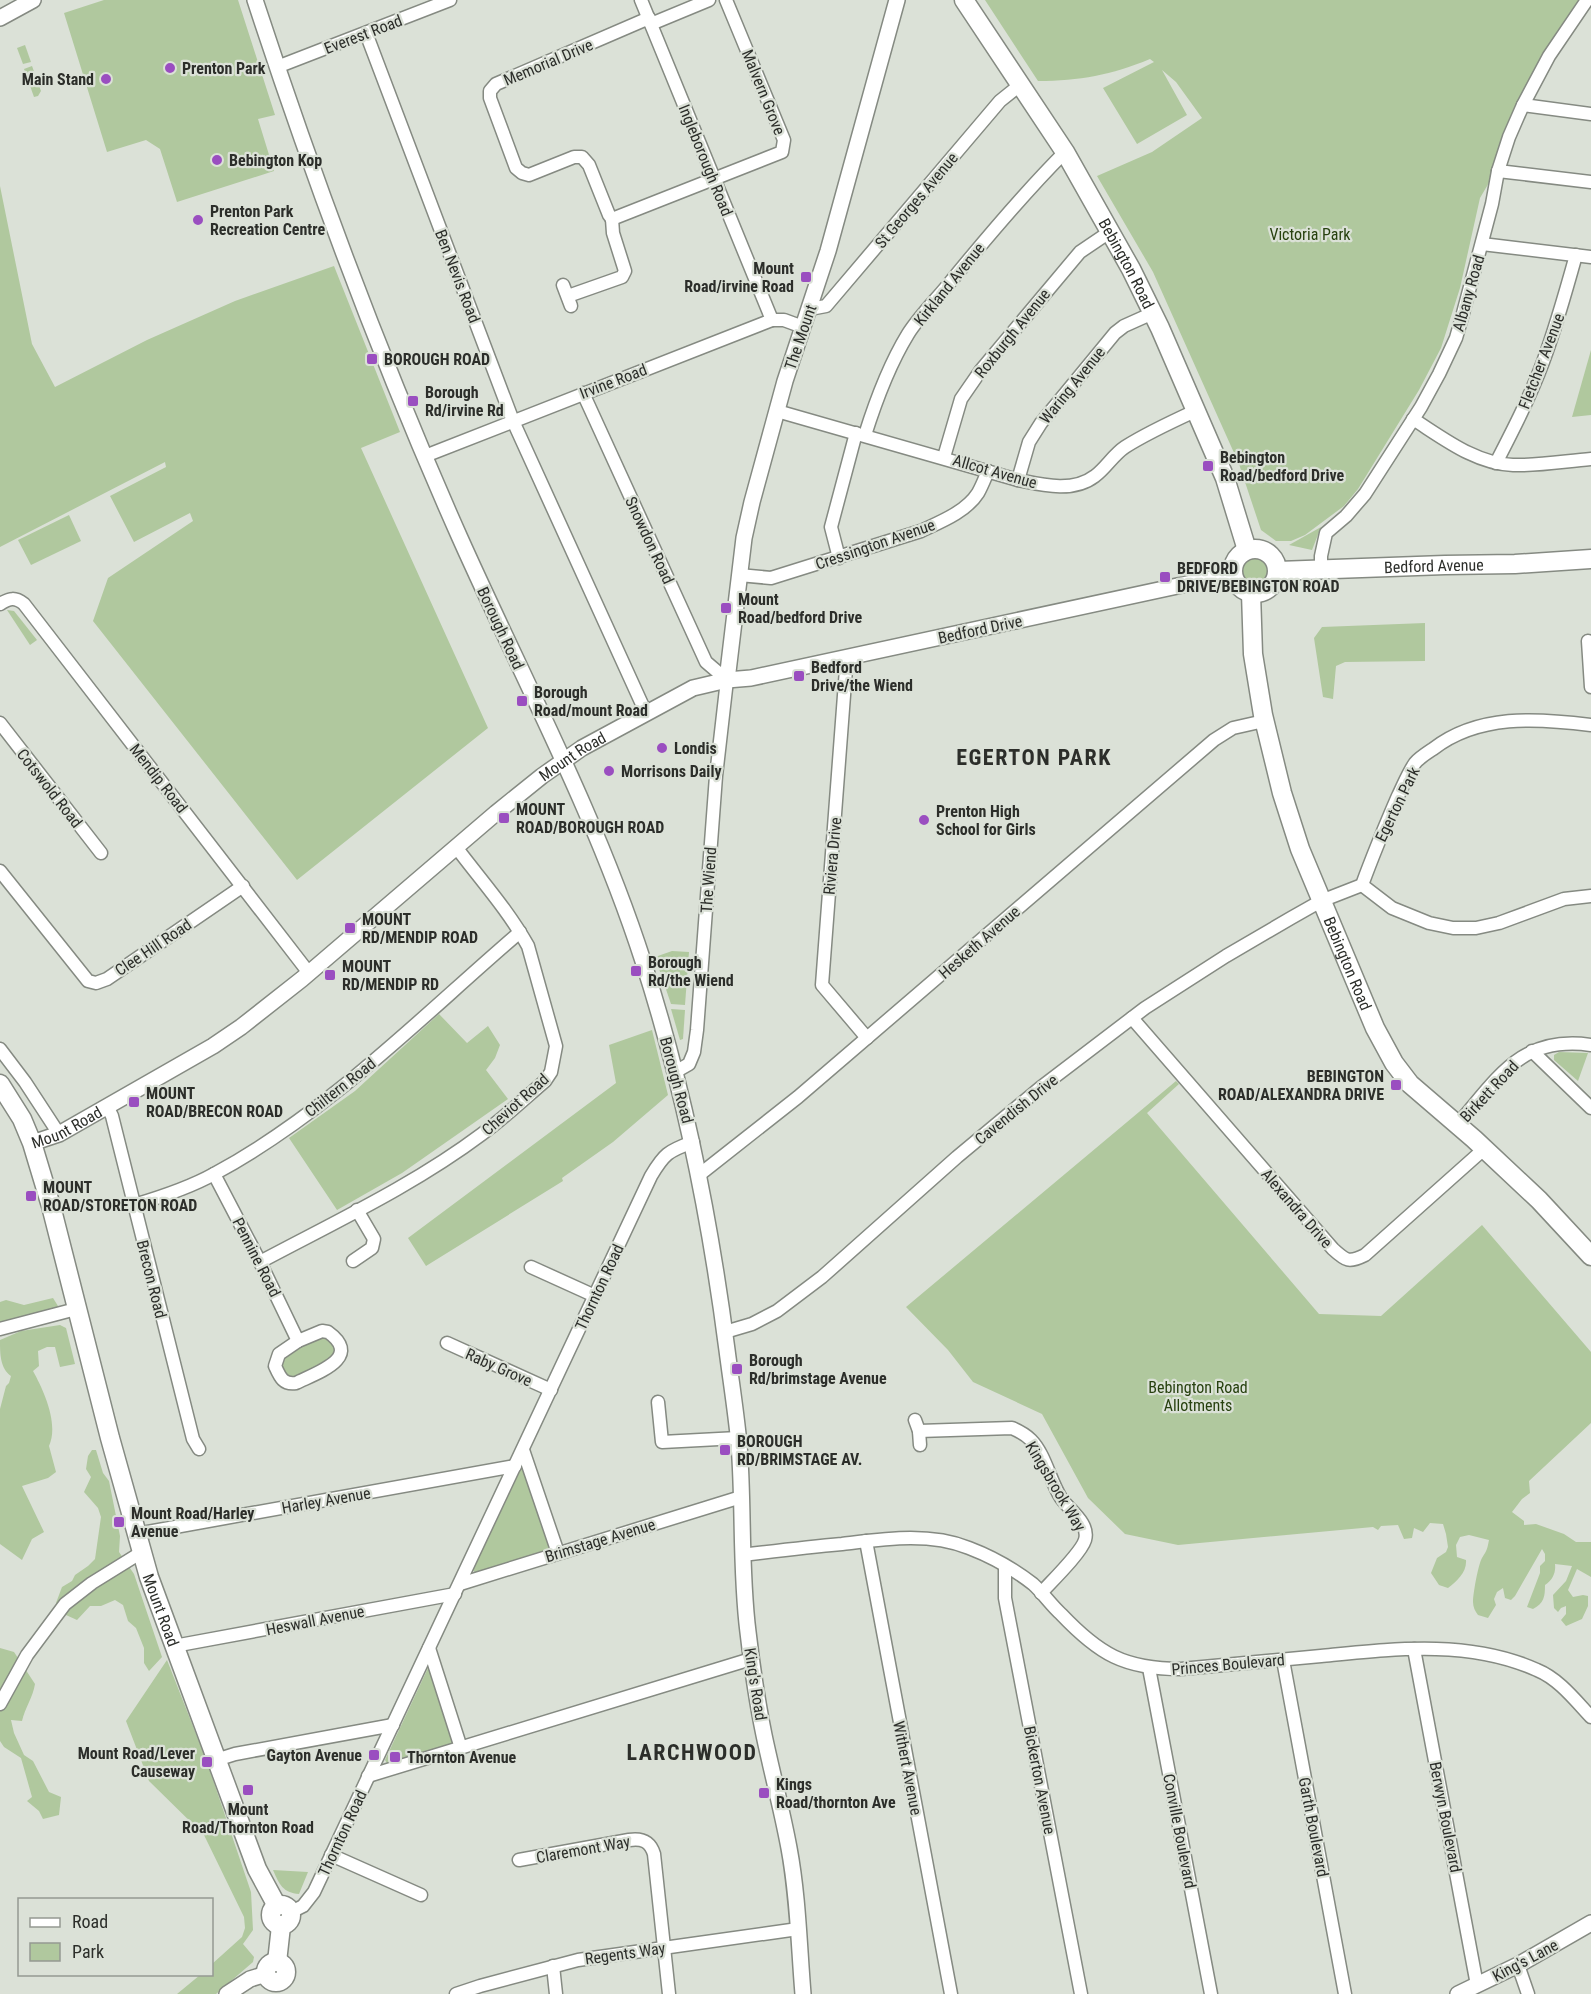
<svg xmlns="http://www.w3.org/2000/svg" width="1591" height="1994" font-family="'Roboto Condensed',sans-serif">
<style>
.green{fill:#b0c89e}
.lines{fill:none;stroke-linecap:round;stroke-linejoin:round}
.minor-casing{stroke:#858a82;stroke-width:15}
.tertiary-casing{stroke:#858a82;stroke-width:18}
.secondary-casing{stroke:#858a82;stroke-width:21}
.minor{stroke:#fff;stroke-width:12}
.tertiary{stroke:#fff;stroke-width:15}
.secondary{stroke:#fff;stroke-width:18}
.poi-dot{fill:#9a4ec0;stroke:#dbe1d7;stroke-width:2}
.labels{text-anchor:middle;stroke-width:4.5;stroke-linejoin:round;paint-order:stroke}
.street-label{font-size:16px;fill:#2c2e2a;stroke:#dbe1d7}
.poi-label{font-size:16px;font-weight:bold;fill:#2c2e2a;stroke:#dbe1d7;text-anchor:start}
.park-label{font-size:16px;fill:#27410f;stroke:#dbe1d7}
.district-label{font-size:22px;font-weight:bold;letter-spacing:1.5px;fill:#2c2e2a;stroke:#dbe1d7}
</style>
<rect width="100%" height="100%" fill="#dbe1d7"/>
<g class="green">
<polygon points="104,0 238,0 275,115 258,119 274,171 177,202 160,149 146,140 107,152 64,13"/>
<path d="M985 0H1585L1547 55 1497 169 1480 198 1460 288 1441 348 1419 390 1358 489 1344 506 1305 535 1291 541H1276L1261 530 1239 464 1153 272 1097 176 1152 152 1202 118 1176 82 1162 70 1187 115 1137 144 1103 88 1154 62 1150 59C1111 75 1080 81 1038 81Z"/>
<polygon points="25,45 31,62 23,64 17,48"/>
<polygon points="32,66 41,91 38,96 34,97 24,69"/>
<polygon points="0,186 32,344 55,387 147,340 235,301 334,266 400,432 361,448 488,728 297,880 93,621 108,578 193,521 190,513 134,542 110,496 166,467 165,462 0,547"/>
<polygon points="1591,350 1591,415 1572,417"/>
<polygon points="69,515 81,541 31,565 18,540"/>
<polygon points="1321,527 1312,550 1289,545"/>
<circle cx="1255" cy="571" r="16"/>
<polygon points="7,610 14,611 37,640 30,645"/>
<polygon points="1425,623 1425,661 1345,662 1336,666 1333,699 1323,697 1314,638 1322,627"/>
<polygon points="672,951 689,952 685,1005 671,1004 655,957"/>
<polygon points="671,1009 685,1010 683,1039 680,1040"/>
<polygon points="439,1014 467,1043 488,1026 500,1045 495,1058 486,1070 508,1099 402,1173 337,1210 289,1138 355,1091"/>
<polygon points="652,1030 668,1095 613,1142 562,1178 563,1181 426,1266 408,1238 616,1083 609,1045"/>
<polygon points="1559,1052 1588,1053 1578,1081 1554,1060 1554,1055"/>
<path d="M1176 1081 1179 1084 1147 1113 1319 1314 1381 1316 1482 1225 1591 1352V1423L1529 1481 1530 1493 1522 1499 1512 1512 1524 1521V1525L1536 1524 1564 1534 1576 1542H1591V1577L1577 1569 1568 1590 1573 1597 1583 1595 1588 1596V1606L1582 1619 1566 1626 1561 1620 1566 1614V1606L1561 1608 1558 1612 1554 1608 1553 1595 1566 1581 1572 1566 1555 1564C1556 1572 1553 1580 1545 1585 1545 1597 1544 1603 1533 1609L1527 1607 1540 1573V1566L1545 1561V1554L1542 1549 1515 1596 1511 1600 1505 1598 1503 1588 1497 1592 1494 1599 1496 1605 1488 1618 1478 1615C1475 1611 1473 1607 1473 1602 1473 1594 1478 1565 1482 1558 1487 1550 1487 1550 1489 1540L1469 1535 1460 1537 1456 1545 1457 1557 1466 1560C1467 1572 1457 1581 1448 1588L1439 1585 1431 1573 1437 1558 1446 1552 1448 1547 1446 1534 1443 1524 1430 1523 1423 1532 1414 1528 1412 1538 1404 1539 1398 1525 1381 1526 1378 1530 1373 1527 1178 1545 1125 1534 1088 1498 1042 1414 973 1382 948 1350 906 1307Z"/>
<polygon points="53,1298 58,1306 53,1311 0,1326 0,1302 6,1300 24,1305"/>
<path d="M60 1325 66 1328 75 1364 60 1367 55 1347H47L38 1351 39 1366 33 1371C44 1391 59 1424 49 1446L56 1472 48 1478 22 1486 44 1532 32 1539 22 1560 0 1544V1409L6 1386 9 1383 11 1376C0 1368 0 1354 0 1340L21 1331Z"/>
<polygon points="324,1336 329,1338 337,1349 335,1359 288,1381 278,1360 284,1355"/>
<polygon points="92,1450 96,1450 103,1473 109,1481 120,1536 119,1552 134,1574 162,1657 149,1671 144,1663 144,1648 136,1628 128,1621 123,1605 115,1600 101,1606 90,1606 77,1620 66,1615 56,1603 62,1587 72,1581 75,1575 88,1566 95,1559 101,1517 98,1508 84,1492 91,1477 86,1469 88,1456"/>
<polygon points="525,1468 552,1552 476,1574 473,1570 521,1469"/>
<path d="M0 1648 14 1652 35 1684C33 1697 25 1708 22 1721L11 1720 14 1733 24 1755 33 1761 49 1792 61 1797 59 1815 43 1819 39 1811 27 1801 32 1797 21 1758 4 1747 0 1741Z"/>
<polygon points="167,1660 207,1762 251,1892 253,1930 243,1944 254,1957 253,1962 216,1994 177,1994 200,1975 212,1974 212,1964 242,1937 245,1928 244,1917 204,1835 149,1781 126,1721"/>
<polygon points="431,1667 456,1747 388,1765 385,1760 428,1668"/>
<path d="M273 1870 308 1872 299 1894C283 1893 279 1884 273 1870Z"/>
</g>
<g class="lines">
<g class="minor-casing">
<g id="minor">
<polyline points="641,0 772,320"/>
<polyline points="651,24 709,0"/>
<polyline points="366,33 513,421 646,713"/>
<polyline points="277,67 450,0"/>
<polyline points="1523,105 1591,114"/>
<polyline points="1498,171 1591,182"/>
<polyline points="612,219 609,215 589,165 582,157 574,157 529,175 522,173 516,168 490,98 490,91 496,84 649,18"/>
<polyline points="612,219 782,152 784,140 726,0"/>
<polyline points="1482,244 1591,257"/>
<polyline points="563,285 571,306"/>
<polyline points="568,296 622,277 625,271 613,233 612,219"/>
<polyline points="810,309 826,306 1000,101 1020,85"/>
<polyline points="583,393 706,662 727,680 716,776 697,1030 694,1052 689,1064 675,1072"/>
<path d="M777 411 1018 480C1042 485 1073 493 1095 476 1106 468 1113 455 1125 447 1147 433 1171 422 1195 411"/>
<path d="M1413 419C1443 438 1476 464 1513 465 1537 466 1566 461 1591 459"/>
<path d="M865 435C876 400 889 365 908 334 920 315 938 298 952 280 988 236 1024 193 1065 152"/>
<polyline points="425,456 772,320 784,320 803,327"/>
<polyline points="944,457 961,399 981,370 1080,252 1111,231"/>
<path d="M1496 463C1513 430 1530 397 1543 362 1556 327 1566 291 1576 255"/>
<polyline points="1018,480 1029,442 1041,423 1115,333 1124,326 1153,313"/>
<polyline points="839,558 831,527 856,433"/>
<polyline points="1321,569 1321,556 1326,533 1346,516 1365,494 1421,407 1439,374 1456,338 1462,317 1492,204 1498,171 1509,137 1523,105 1549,56 1587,0"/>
<path d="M739 575 771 578 921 531C940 522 966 512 978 493 982 486 985 478 988 471"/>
<path d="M0 604C10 598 15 597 24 604L309 973"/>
<polyline points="1588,641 1591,687"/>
<polyline points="844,658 846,669 822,985 867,1038"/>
<polyline points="0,723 101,853"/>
<polyline points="0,871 88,981 96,983 107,979 243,886"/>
<polyline points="1362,885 1392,908 1429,923 1453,928 1476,928 1499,923 1564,899 1591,896"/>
<path d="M1132 1018 1333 1249C1346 1261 1349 1263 1365 1255L1484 1149"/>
<polyline points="0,1049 25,1082 59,1134"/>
<polyline points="1532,1051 1591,1108"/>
<polyline points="108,1108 112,1116 193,1439 199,1449"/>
<path d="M1457 1125C1498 1078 1521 1035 1591 1045"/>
<polyline points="214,1174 260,1262 298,1341"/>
<polyline points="699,1175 798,1097 1214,740 1233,728 1264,721"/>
<path d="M134 1205C161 1197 189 1188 214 1174 329 1112 422 1016 520 932"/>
<polyline points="353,1261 372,1248 374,1239 357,1210"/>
<path d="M260 1262C335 1222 414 1185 482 1134 504 1118 524 1099 545 1081L551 1072 556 1046 528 946C508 910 480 879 456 847"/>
<polyline points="531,1267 595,1296"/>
<polyline points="0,1329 76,1309"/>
<path d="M322 1331 328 1332C364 1358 316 1373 296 1383 283 1385 280 1377 275 1366L279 1354 298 1341Z"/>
<path d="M725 1332 752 1324 777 1311 822 1277 957 1157 1040 1088 1145 1008 1226 956 1291 918 1321 901 1362 885C1373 855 1385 826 1398 796 1403 786 1408 773 1415 763 1419 758 1427 753 1433 749 1478 714 1537 718 1591 725"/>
<polyline points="447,1343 551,1390"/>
<polyline points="658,1402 662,1442 738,1438"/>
<polyline points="915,1420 919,1431 920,1445"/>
<path d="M919 1431 1012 1428C1019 1431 1025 1434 1031 1440 1045 1454 1050 1481 1061 1498 1069 1510 1090 1523 1085 1540 1081 1553 1051 1582 1041 1593"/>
<polyline points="523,1450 558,1553"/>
<polyline points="136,1534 515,1466"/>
<polyline points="866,1541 951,1994"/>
<path d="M742 1555C775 1551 809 1547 842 1544 884 1539 929 1532 969 1548 990 1556 1015 1570 1033 1584 1043 1593 1051 1605 1061 1614 1099 1654 1124 1669 1181 1669 1228 1665 1274 1660 1321 1656 1392 1649 1469 1639 1537 1670 1559 1679 1575 1700 1591 1717"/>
<polyline points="1005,1566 1005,1598 1081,1994"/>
<polyline points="460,1584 741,1497"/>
<polyline points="174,1646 455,1594"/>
<polyline points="429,1648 461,1748"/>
<polyline points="1414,1649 1477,1985"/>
<polyline points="1283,1660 1345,1994"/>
<polyline points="1149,1668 1211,1994"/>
<polyline points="0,1704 27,1655 65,1604 92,1583 142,1552"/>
<polyline points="216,1760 235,1754 393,1725"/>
<polyline points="368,1776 751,1659"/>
<polyline points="331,1855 421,1895"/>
<path d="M519 1860 629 1840C642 1838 650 1841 654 1854L669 1994"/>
<path d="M291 1912 303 1906 314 1892 651 1176C664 1154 668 1151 693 1142"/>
<polyline points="1518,1965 1528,1994"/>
<polyline points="553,1966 556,1994"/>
<polyline points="456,1994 480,1986 578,1960 798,1929"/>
</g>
</g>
<g class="tertiary-casing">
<g id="tertiary">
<path d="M255 0C315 183 382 363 460 538 523 679 596 815 643 961 684 1088 710 1218 727 1350 731 1381 736 1412 739 1444 744 1506 740 1569 748 1632 752 1666 757 1701 764 1735 772 1773 782 1810 789 1848 798 1896 799 1946 803 1994"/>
<polyline points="0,18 33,0"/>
<polyline points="727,680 744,538 752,502 785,381 828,251 897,0"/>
<path id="s1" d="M32 1143 59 1134 213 1046 241 1027 302 979 496 813 542 776 582 748 693 688 727 680 751 678 1233 574"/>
<polyline points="227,1994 250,1979 266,1974"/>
<polyline points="1458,1994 1518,1965 1591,1923"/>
</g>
</g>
<g class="secondary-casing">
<g id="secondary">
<path id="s2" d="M964 0 1065 152 1131 269 1160 328 1225 478 1247 550"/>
<circle cx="1255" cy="571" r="22"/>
<path id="s3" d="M1278 571 1445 565 1515 564 1591 559"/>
<path id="s4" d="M1251 593 1253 654 1263 715 1282 793 1300 849 1375 1028 1394 1063 1410 1084 1474 1139 1539 1200 1591 1256"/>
<path id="s5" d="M0 1084 22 1119 32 1143 51 1206 110 1438 149 1577 257 1869 277 1906"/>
<circle cx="281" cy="1915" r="10"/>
<polyline points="277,1962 281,1926"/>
<circle cx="276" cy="1972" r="10"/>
</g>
</g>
<use href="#minor" class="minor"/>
<use href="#tertiary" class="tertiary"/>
<use href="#secondary" class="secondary"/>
</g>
<g class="poi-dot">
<circle cx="170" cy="68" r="6"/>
<circle cx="106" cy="79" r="6"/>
<circle cx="217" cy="160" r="6"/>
<circle cx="198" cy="220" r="6"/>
<rect x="800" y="271" width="12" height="12" rx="3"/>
<rect x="366" y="353" width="12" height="12" rx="3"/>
<rect x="407" y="395" width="12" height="12" rx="3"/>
<rect x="1202" y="460" width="12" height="12" rx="3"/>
<rect x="1159" y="571" width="12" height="12" rx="3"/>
<rect x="720" y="602" width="12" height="12" rx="3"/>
<rect x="793" y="670" width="12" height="12" rx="3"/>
<rect x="516" y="695" width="12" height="12" rx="3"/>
<circle cx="662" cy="748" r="6"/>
<circle cx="609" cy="771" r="6"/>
<rect x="498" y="812" width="12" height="12" rx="3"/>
<circle cx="924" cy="820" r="6"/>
<rect x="344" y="922" width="12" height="12" rx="3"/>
<rect x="630" y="965" width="12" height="12" rx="3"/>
<rect x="324" y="969" width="12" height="12" rx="3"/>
<rect x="1390" y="1079" width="12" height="12" rx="3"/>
<rect x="128" y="1096" width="12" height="12" rx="3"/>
<rect x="25" y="1190" width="12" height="12" rx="3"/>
<rect x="731" y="1363" width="12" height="12" rx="3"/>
<rect x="719" y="1444" width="12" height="12" rx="3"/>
<rect x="113" y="1516" width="12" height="12" rx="3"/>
<rect x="368" y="1749" width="12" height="12" rx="3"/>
<rect x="389" y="1751" width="12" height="12" rx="3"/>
<rect x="201" y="1756" width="12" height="12" rx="3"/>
<rect x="242" y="1784" width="12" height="12" rx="3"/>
<rect x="758" y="1787" width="12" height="12" rx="3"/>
</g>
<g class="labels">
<g class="street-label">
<text transform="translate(363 34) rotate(-21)" y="6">Everest Road</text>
<text transform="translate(548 62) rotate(-23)" y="6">Memorial Drive</text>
<text transform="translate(764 92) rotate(68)" y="6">Malvern Grove</text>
<text transform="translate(706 160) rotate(68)" y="6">Ingleborough Road</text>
<text transform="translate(916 200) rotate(-50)" y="6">St Georges Avenue</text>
<text dy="6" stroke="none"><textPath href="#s2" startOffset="310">Bebington Road</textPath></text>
<text transform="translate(458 276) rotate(69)" y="6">Ben Nevis Road</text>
<text transform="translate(949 284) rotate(-51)" y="6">Kirkland Avenue</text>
<text transform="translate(1468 293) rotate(-74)" y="6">Albany Road</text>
<text transform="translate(1012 333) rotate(-51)" y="6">Roxburgh Avenue</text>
<text transform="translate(800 337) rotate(-71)" y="6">The Mount</text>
<text transform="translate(1541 361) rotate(-69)" y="6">Fletcher Avenue</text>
<text transform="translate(613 381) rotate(-21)" y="6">Irvine Road</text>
<text transform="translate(1072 385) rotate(-51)" y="6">Waring Avenue</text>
<text transform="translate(995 471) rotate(16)" y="6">Allcot Avenue</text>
<text transform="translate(650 540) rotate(65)" y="6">Snowdon Road</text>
<text transform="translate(875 544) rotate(-19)" y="6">Cressington Avenue</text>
<text dy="6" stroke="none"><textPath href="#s3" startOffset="156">Bedford Avenue</textPath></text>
<text transform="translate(501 628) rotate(65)" y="6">Borough Road</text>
<text transform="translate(980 629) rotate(-12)" y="6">Bedford Drive</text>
<text dy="6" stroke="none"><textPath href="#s1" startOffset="668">Mount Road</textPath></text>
<text transform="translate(159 778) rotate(52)" y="6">Mendip Road</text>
<text transform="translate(50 788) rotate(52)" y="6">Cotswold Road</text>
<text transform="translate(1397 804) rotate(-64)" y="6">Egerton Park</text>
<text transform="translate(832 856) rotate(-85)" y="6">Riviera Drive</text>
<text transform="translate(708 880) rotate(-86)" y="6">The Wiend</text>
<text transform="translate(979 942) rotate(-41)" y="6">Hesketh Avenue</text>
<text transform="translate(153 947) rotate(-34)" y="6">Clee Hill Road</text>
<text dy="6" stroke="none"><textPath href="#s4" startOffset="386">Bebington Road</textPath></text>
<text transform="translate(677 1080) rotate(75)" y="6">Borough Road</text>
<text transform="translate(340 1087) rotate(-38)" y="6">Chiltern Road</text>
<text transform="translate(1489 1091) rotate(-47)" y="6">Birkett Road</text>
<text transform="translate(515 1104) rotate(-42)" y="6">Cheviot Road</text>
<text transform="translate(1016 1109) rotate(-39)" y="6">Cavendish Drive</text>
<text dy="6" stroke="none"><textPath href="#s1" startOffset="38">Mount Road</textPath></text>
<text transform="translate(1297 1208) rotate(49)" y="6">Alexandra Drive</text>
<text transform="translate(257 1257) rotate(63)" y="6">Pennine Road</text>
<text transform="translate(152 1279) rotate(76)" y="6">Brecon Road</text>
<text transform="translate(599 1287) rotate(-65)" y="6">Thornton Road</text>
<text transform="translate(499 1367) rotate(24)" y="6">Raby Grove</text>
<text transform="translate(1056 1486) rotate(59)" y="6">Kingsbrook Way</text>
<text transform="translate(326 1500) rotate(-10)" y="6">Harley Avenue</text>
<text transform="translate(600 1540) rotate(-17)" y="6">Brimstage Avenue</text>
<text dy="6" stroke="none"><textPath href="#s5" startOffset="552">Mount Road</textPath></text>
<text transform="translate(315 1620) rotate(-11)" y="6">Heswall Avenue</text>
<text transform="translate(1228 1664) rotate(-5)" y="6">Princes Boulevard</text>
<text transform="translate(756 1684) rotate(81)" y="6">King's Road</text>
<text transform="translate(908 1768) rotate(79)" y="6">Withert Avenue</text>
<text transform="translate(1040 1780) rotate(79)" y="6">Bickerton Avenue</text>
<text transform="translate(1446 1817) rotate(79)" y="6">Berwyn Boulevard</text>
<text transform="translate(1314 1827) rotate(79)" y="6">Garth Boulevard</text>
<text transform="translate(1180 1831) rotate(79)" y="6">Conville Boulevard</text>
<text transform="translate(342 1833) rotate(-65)" y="6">Thornton Road</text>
<text transform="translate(583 1849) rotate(-10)" y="6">Claremont Way</text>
<text transform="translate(625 1953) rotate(-8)" y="6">Regents Way</text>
<text transform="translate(1525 1960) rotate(-28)" y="6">King's Lane</text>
</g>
<g class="poi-label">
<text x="182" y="74">Prenton Park</text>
<text x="94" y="85" text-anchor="end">Main Stand</text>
<text x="229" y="166">Bebington Kop</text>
<text x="210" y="217">Prenton Park<tspan x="210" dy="18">Recreation Centre</tspan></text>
<text x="794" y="274" text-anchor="end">Mount<tspan x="794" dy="18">Road/irvine Road</tspan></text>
<text x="384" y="365">BOROUGH ROAD</text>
<text x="425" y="398">Borough<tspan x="425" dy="18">Rd/irvine Rd</tspan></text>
<text x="1220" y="463">Bebington<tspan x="1220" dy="18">Road/bedford Drive</tspan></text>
<text x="1177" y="574">BEDFORD<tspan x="1177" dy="18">DRIVE/BEBINGTON ROAD</tspan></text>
<text x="738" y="605">Mount<tspan x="738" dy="18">Road/bedford Drive</tspan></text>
<text x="811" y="673">Bedford<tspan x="811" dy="18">Drive/the Wiend</tspan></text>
<text x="534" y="698">Borough<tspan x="534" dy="18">Road/mount Road</tspan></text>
<text x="674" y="754">Londis</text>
<text x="621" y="777">Morrisons Daily</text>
<text x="516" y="815">MOUNT<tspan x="516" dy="18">ROAD/BOROUGH ROAD</tspan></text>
<text x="936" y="817">Prenton High<tspan x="936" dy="18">School for Girls</tspan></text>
<text x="362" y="925">MOUNT<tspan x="362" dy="18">RD/MENDIP ROAD</tspan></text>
<text x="648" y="968">Borough<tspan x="648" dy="18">Rd/the Wiend</tspan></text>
<text x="342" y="972">MOUNT<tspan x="342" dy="18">RD/MENDIP RD</tspan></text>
<text x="1384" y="1082" text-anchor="end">BEBINGTON<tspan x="1384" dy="18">ROAD/ALEXANDRA DRIVE</tspan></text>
<text x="146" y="1099">MOUNT<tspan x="146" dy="18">ROAD/BRECON ROAD</tspan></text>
<text x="43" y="1193">MOUNT<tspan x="43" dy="18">ROAD/STORETON ROAD</tspan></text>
<text x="749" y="1366">Borough<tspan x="749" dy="18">Rd/brimstage Avenue</tspan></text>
<text x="737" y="1447">BOROUGH<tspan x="737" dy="18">RD/BRIMSTAGE AV.</tspan></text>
<text x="131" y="1519">Mount Road/Harley<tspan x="131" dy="18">Avenue</tspan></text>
<text x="195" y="1759" text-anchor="end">Mount Road/Lever<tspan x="195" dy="18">Causeway</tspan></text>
<text x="362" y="1761" text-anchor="end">Gayton Avenue</text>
<text x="407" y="1763">Thornton Avenue</text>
<text x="776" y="1790">Kings<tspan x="776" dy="18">Road/thornton Ave</tspan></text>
<text x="248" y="1815" text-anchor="middle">Mount<tspan x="248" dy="18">Road/Thornton Road</tspan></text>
</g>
<g class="park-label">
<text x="1310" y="240">Victoria Park</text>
<text x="1198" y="1393">Bebington Road<tspan x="1198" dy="18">Allotments</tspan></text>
</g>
<g class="district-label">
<text x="1034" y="765">EGERTON PARK</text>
<text x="692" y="1760">LARCHWOOD</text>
</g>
</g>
<rect x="18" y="1898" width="195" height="78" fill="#dbe1d7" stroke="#959992" stroke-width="1.5"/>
<rect x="30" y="1918" width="30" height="9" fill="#ffffff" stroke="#959992" stroke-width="1.5"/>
<text x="72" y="1928" font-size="18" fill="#2c2e2a">Road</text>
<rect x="30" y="1943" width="30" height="18" fill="#b0c89e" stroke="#959992" stroke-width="1.5"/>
<text x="72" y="1958" font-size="18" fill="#2c2e2a">Park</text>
</svg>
